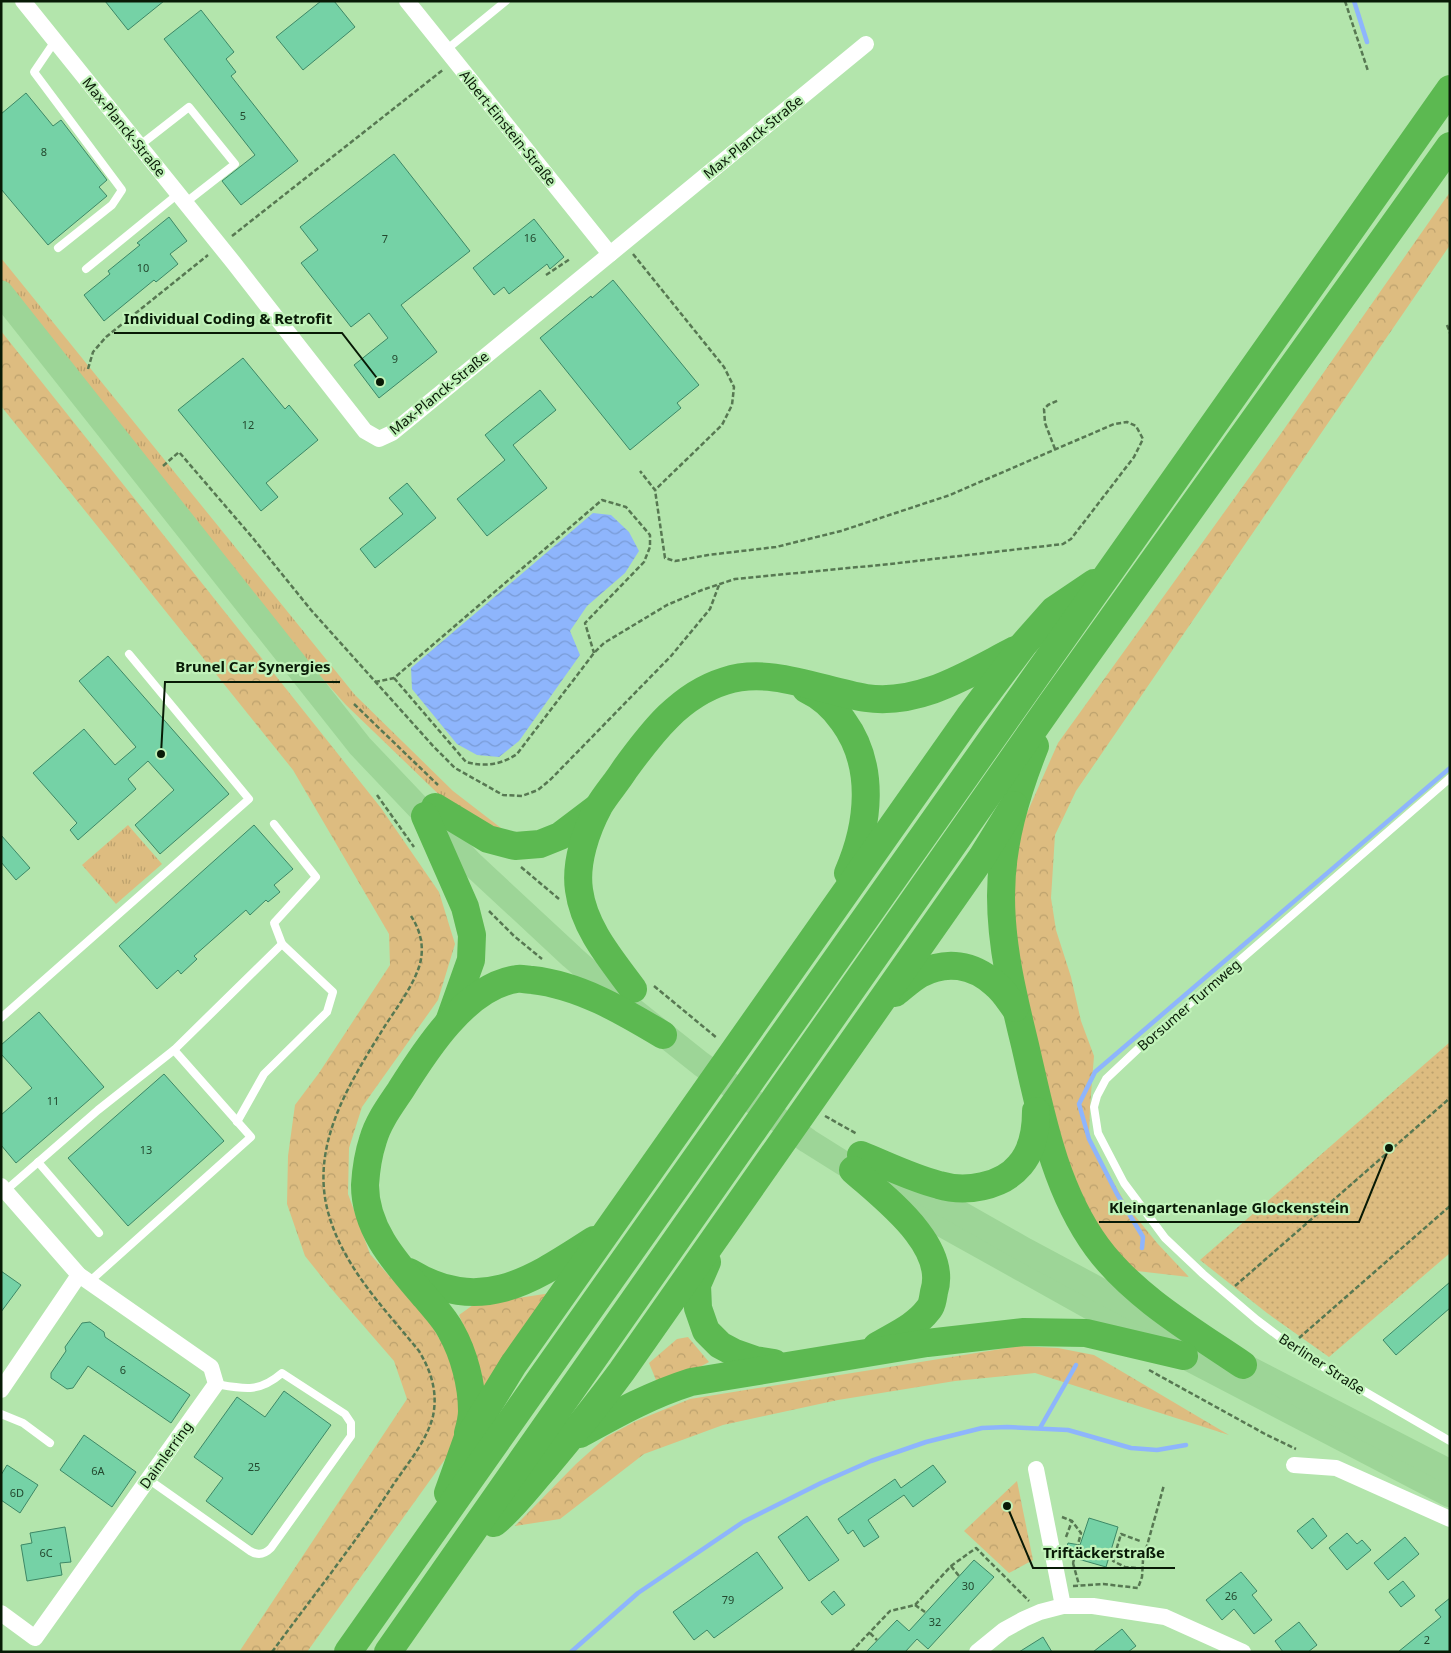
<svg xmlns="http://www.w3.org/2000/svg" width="1451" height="1653" font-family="'Noto Sans',sans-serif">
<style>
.grass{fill:url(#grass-tufts)}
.forest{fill:url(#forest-crowns)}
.garden{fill:url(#garden-dots)}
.water{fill:url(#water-waves)}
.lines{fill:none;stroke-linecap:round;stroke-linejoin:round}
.stream{stroke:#8eb5fc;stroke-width:4.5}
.building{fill:#75d2a6;stroke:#3d8866}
.path{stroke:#577852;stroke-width:2.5;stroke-dasharray:5 2.5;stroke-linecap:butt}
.service{stroke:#fff;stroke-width:8}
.minor{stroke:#fff;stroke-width:16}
.primary{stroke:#9dd597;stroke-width:25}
.motorway{stroke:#5cb951;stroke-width:28}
.labels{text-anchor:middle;stroke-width:4.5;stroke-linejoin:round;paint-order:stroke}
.number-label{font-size:11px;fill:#23482e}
.street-label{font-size:14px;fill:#081a06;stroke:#c0f2b9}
.leader{fill:none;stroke:#081a06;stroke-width:2}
.callout-dot{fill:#081a06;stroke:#c0f2b9;stroke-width:2}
.callout-label{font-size:15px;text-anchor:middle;font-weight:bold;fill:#081a06;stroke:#c0f2b9;stroke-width:4.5;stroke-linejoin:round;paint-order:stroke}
</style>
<defs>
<pattern id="grass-tufts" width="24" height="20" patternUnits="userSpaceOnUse" patternTransform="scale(1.25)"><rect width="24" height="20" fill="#ddbc80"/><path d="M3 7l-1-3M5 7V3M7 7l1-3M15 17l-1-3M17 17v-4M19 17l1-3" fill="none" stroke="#bca16d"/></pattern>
<pattern id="forest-crowns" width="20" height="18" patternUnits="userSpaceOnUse" patternTransform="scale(1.25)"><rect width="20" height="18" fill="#ddbc80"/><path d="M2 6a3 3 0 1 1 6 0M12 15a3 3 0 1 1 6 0" fill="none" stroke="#bca16d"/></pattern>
<pattern id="garden-dots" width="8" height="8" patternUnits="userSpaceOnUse" patternTransform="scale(1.25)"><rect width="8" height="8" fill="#ddbc80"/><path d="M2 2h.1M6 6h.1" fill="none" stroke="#bca16d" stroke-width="1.8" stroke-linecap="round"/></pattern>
<pattern id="water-waves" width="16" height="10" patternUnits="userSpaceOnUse" patternTransform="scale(1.25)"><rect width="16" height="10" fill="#8eb5fc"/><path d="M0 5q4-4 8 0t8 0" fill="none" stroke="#799bd6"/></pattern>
</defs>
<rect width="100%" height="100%" fill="#b3e5ac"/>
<g class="grass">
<polygon points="1,258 355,695 453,791 501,828 502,836 457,812 346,705 281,632 1,281"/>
<polygon points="128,825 162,864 116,904 82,865"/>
</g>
<g class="forest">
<polygon points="1450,192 1450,245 1076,791 1055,835 1051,898 1056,930 1071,977 1081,1021 1094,1056 1090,1107 1089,1139 1127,1206 1157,1243 1189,1277 1128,1270 1080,1202 1053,1124 1026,1003 1014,927 1014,876 1023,822 1058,743 1282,432"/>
<polygon points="1,331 381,808 439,892 455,944 438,1000 362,1107 349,1148 348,1194 370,1254 431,1324 452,1361 462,1397 456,1444 307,1652 239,1652 407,1399 394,1361 329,1286 305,1256 287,1204 288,1156 295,1105 319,1073 390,965 389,934 293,770 1,406"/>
<polygon points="551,1293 477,1404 470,1342 459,1315 473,1305"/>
<polygon points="688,1337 709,1362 685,1375 656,1380 649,1363 677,1339"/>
<polygon points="1019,1346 1058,1348 1094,1355 1229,1435 1035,1373 955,1381 838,1400 723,1425 644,1454 560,1519 515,1526 576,1464 606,1437 636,1421 690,1399"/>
<polygon points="1017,1481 1033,1560 1009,1573 964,1531"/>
</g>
<polygon class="garden" points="1450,1042 1450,1253 1329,1357 1267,1313 1200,1260"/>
<polygon class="water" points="593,513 611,515 629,532 639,551 625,573 587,606 570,631 580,655 519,741 499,757 477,755 457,744 412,689 411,668"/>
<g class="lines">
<g class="stream">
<polyline points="1354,1 1367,42"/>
<polyline points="1142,1248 1143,1237 1117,1194 1089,1139 1079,1104 1095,1072 1450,768"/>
<polyline points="1040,1428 1076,1365"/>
<polyline points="571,1652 638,1593 743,1522 821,1483 871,1461 926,1442 982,1428 1007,1427 1068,1430 1131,1448 1157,1450 1186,1445"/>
</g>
</g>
<g class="building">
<polygon points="105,1 164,1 128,30"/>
<polygon points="321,1 334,1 355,27 303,70 276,37"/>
<polygon points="201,10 234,52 226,59 236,72 231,76 298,161 241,205 222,181 255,155 164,39"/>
<polygon points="26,93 53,126 61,120 107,180 99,187 107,196 48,245 1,189 1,114"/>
<polygon points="394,154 470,251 401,305 437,352 379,398 354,365 388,338 369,313 351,327 301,263 318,250 300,227"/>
<polygon points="169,217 187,241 170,254 178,264 156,282 154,280 104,321 84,295 110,274 108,271 140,245 137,243"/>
<polygon points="534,219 564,257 550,269 547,264 509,294 504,287 494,295 473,268"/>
<polygon points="613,280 699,385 677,403 681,408 630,450 540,338 591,296 592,298"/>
<polygon points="243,358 285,409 289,405 318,440 266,483 278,497 261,511 178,410"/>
<polygon points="540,390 556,410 513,445 547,488 487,536 457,499 505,460 485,435"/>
<polygon points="407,483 436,518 375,568 360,549 403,514 389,498"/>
<polygon points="108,656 229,794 160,854 135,825 174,790 148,761 128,779 136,789 78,840 70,830 77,823 33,773 84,729 115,765 136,747 79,681"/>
<polygon points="254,825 293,869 274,885 280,892 268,902 266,900 250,915 246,910 194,956 197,959 181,974 178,970 157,989 119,946"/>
<polygon points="1,835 30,868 16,880 1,862"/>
<polygon points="39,1012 104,1087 16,1163 1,1145 1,1115 32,1088 1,1054 1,1045"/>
<polygon points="164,1074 224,1141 128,1226 68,1158"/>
<polygon points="1,1271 21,1285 1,1312"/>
<polygon points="1450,1282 1450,1308 1396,1355 1383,1340"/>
<polygon points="90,1322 104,1332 105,1337 190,1395 171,1423 88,1366 73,1388 67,1389 51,1378 51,1373 66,1351 65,1347 82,1323"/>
<polygon points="284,1391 331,1425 252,1535 206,1501 223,1478 194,1457 237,1397 265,1417"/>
<polygon points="84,1435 136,1472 112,1507 60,1470"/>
<polygon points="7,1465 38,1485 20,1513 1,1500 1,1475"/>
<polygon points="933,1465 946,1482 913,1507 904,1495 868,1520 879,1537 864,1547 853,1530 848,1534 838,1519 895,1479 901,1488"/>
<polygon points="807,1516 839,1560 809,1581 778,1537"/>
<polygon points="1089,1518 1118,1527 1106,1567 1064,1555 1068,1543 1080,1545"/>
<polygon points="1313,1518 1327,1536 1312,1549 1297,1531"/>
<polygon points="65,1527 71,1562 60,1563 62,1575 27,1581 21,1545 32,1543 30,1533"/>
<polygon points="1347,1533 1357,1544 1362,1540 1371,1550 1347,1570 1329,1548"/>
<polygon points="1405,1537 1419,1554 1388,1580 1374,1563"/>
<polygon points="757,1552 783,1588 714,1638 707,1630 694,1640 673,1612"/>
<polygon points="974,1560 994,1577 928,1649 917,1639 905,1652 866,1652 897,1620 909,1631"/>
<polygon points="1241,1572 1257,1591 1252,1595 1272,1620 1254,1634 1234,1609 1222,1620 1206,1600"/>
<polygon points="1403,1581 1415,1596 1401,1607 1389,1592"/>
<polygon points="834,1591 845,1605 832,1615 821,1602"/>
<polygon points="1450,1598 1450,1652 1398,1652 1441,1617 1435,1610"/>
<polygon points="1299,1622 1317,1645 1308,1652 1283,1652 1275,1641"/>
<polygon points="1122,1629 1136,1646 1128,1652 1093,1652"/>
<polygon points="1043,1637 1052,1652 1019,1652"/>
</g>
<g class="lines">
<g class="path">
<polyline points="1345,1 1368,71"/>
<polyline points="232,236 444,69"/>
<polyline points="633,254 724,367 734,387 732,405 722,425 655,490"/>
<polyline points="546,275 570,259"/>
<polyline points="1447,325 1450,333"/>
<polyline points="88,369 93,352 106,337 208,255"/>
<polyline points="1055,449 1045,423 1044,409 1048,405 1059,400"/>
<polyline points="163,466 179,452 252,537 311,610 434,747 455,768 503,795 522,796 538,790 551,779 671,656 710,609 719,585"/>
<path d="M394 678 466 762C484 767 501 765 517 754L594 653 604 643 667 605 702 590 735 579 890 564 1063 544 1071 539 1134 457 1143 439 1136 426 1127 422 1114 424 950 495 841 531 776 547 708 555 675 561 665 558 655 490 640 471"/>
<polyline points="375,682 394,678 602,500 626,507 650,535 650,547 644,562 585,623 594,653"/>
<polyline points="354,704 438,785"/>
<polyline points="377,795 414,847"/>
<polyline points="521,867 559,899"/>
<polyline points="489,911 514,936 542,959"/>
<polyline points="654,986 717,1038"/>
<polyline points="825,1116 857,1134"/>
<polyline points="1235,1286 1450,1098"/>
<polyline points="1299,1338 1450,1206"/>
<polyline points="1149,1370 1265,1434 1296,1449"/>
<polyline points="1062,1517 1072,1521 1081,1533 1073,1563 1071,1563"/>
<polyline points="1066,1537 1072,1521"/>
<polyline points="1073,1563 1079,1585"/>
<polyline points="951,1566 959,1576"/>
<polyline points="1136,1568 1125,1567 1113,1561 1121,1534 1140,1541"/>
<polyline points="1073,1586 1103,1584 1138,1588 1142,1577 1143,1560 1164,1485"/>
<polyline points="915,1605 925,1612"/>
<polyline points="870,1633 877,1640"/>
<path d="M272 1652C313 1596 357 1541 395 1482 409 1462 427 1440 433 1416 438 1392 431 1371 419 1351 384 1308 343 1267 328 1212 310 1145 349 1084 383 1029 395 1010 412 988 419 967 425 949 421 931 411 916"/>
<polyline points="851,1652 890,1611 915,1605 951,1566 976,1548 1029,1601"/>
</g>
<g class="service">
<polyline points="55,41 34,72 122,190 112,205 58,248"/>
<polyline points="446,50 506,1"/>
<polyline points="139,146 189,107 235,164 185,203"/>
<polyline points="86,269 178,194"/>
<polyline points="1450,778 1141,1046 1106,1079 1097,1096 1094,1107 1098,1133 1124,1183 1165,1238 1203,1274 1257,1320 1290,1345 1331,1372 1450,1441"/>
<polyline points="274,824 316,877 274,923 282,944"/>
<polyline points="1,1018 249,799 129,654"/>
<polyline points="174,1050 282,944 333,992 327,1012 264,1074 237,1122"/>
<polyline points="38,1162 99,1233"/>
<polyline points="5,1191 98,1110 174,1050 251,1137 89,1282"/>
<polyline points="1,1414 23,1423 50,1443"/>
<path d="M148 1479 250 1551C258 1556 265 1554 271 1548L351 1436V1423L345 1414 282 1373C259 1393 244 1389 216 1384"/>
</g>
<g class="minor">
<polyline points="23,1 233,262 365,431 379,439 392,433 866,44"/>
<polyline points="407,1 610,254"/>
<polyline points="1,1186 79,1275 211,1367 216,1384 35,1638 1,1613"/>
<polyline points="1,1390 79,1275"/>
<polyline points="1294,1465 1336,1468 1450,1519"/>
<polyline points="1036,1469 1063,1606"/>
<polyline points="977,1652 1004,1630 1024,1619 1040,1612 1063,1606 1093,1606 1165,1617 1243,1652"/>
</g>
<g class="primary">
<polyline points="1,293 360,746 473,865 572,957 623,1002 701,1064 808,1141 934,1220 1099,1312 1450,1495"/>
<polyline points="900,1179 1025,1250 1178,1332"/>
<polyline points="1225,1356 1450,1472"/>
</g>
<g class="motorway">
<path d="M806 689C821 696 834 708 843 721 876 766 869 825 848 873"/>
<path d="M1035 746C1016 794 1001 844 1001 896 1001 947 1013 996 1025 1045 1041 1114 1054 1188 1097 1247 1133 1296 1193 1331 1243 1365"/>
<polyline points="435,807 488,839 515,846 540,844 560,836 597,808"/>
<polyline points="425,816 465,907 472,935 471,960 450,1019"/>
<path d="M633 989C611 959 584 928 579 890 575 863 586 830 599 806 606 794 617 782 625 769 652 732 680 695 725 681 770 666 822 691 866 698 920 706 970 673 1015 650"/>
<path d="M895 993C903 987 911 979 920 974 946 960 973 964 995 984 1003 990 1009 1000 1015 1008"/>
<path d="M861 1155C886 1165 912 1178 939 1185 965 1193 1002 1187 1020 1165 1033 1150 1036 1130 1036 1111"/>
<path d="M853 1170C883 1197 949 1245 934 1292 933 1298 932 1306 928 1310 915 1327 895 1335 877 1346"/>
<polyline points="707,1262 697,1285 698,1308 706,1331 720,1345 735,1353 755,1360 774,1363"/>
<path d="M409 1272C481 1316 532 1280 594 1240"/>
<path d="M468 1433C470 1426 472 1418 472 1411 472 1385 464 1354 451 1331 445 1319 435 1309 426 1298 398 1265 365 1231 365 1185 366 1169 368 1155 373 1140 378 1122 390 1106 400 1091 425 1051 466 986 517 979 522 978 527 980 532 980 579 985 623 1011 663 1035"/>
<path d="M580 1434C618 1413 650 1395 691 1382L927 1343 1024 1332 1086 1333 1184 1356"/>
<polyline points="448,1493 467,1440 513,1365 969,717 1023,645 1054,610 1094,583"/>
<path d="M494 1523C513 1508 528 1487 544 1469 571 1437 597 1405 622 1371L982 857 1014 805"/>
<polyline points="348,1652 1450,89"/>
<polyline points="388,1652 1052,703 1450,146"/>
</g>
</g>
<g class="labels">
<g class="number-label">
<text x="243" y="120">5</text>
<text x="44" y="156">8</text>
<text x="530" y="242">16</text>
<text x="385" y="243">7</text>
<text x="143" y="272">10</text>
<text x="395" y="363">9</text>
<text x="248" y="429">12</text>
<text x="53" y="1105">11</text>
<text x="146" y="1154">13</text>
<text x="123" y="1374">6</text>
<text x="254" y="1471">25</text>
<text x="98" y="1475">6A</text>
<text x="17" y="1497">6D</text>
<text x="46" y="1557">6C</text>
<text x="968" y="1590">30</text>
<text x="1231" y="1600">26</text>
<text x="728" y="1604">79</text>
<text x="935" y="1626">32</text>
<text x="1427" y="1644">2</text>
</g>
<g class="street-label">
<text transform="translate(124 127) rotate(51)" y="5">Max-Planck-Straße</text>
<text transform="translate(508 128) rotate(51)" y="5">Albert-Einstein-Straße</text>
<text transform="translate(753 137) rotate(-39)" y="5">Max-Planck-Straße</text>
<text transform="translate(439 393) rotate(-39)" y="5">Max-Planck-Straße</text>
<text transform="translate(1189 1005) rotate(-41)" y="5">Borsumer Turmweg</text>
<text transform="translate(1322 1364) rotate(33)" y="5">Berliner Straße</text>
<text transform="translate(166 1455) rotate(-54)" y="5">Daimlerring</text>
</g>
</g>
<path class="leader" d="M380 382L342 333H114M161 754L165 682H340M1389 1148L1359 1222H1099M1007 1506L1033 1568H1175"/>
<g class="callout-dot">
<circle cx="380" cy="382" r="5"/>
<circle cx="161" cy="754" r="5"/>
<circle cx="1389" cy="1148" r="5"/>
<circle cx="1007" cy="1506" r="5"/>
</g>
<g class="callout-label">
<text x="228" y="324">Individual Coding &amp; Retrofit</text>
<text x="253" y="672">Brunel Car Synergies</text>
<text x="1229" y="1213">Kleingartenanlage Glockenstein</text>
<text x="1104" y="1558">Triftäckerstraße</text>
</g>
<rect width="1451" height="1653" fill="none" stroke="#081a06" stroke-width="5"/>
</svg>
